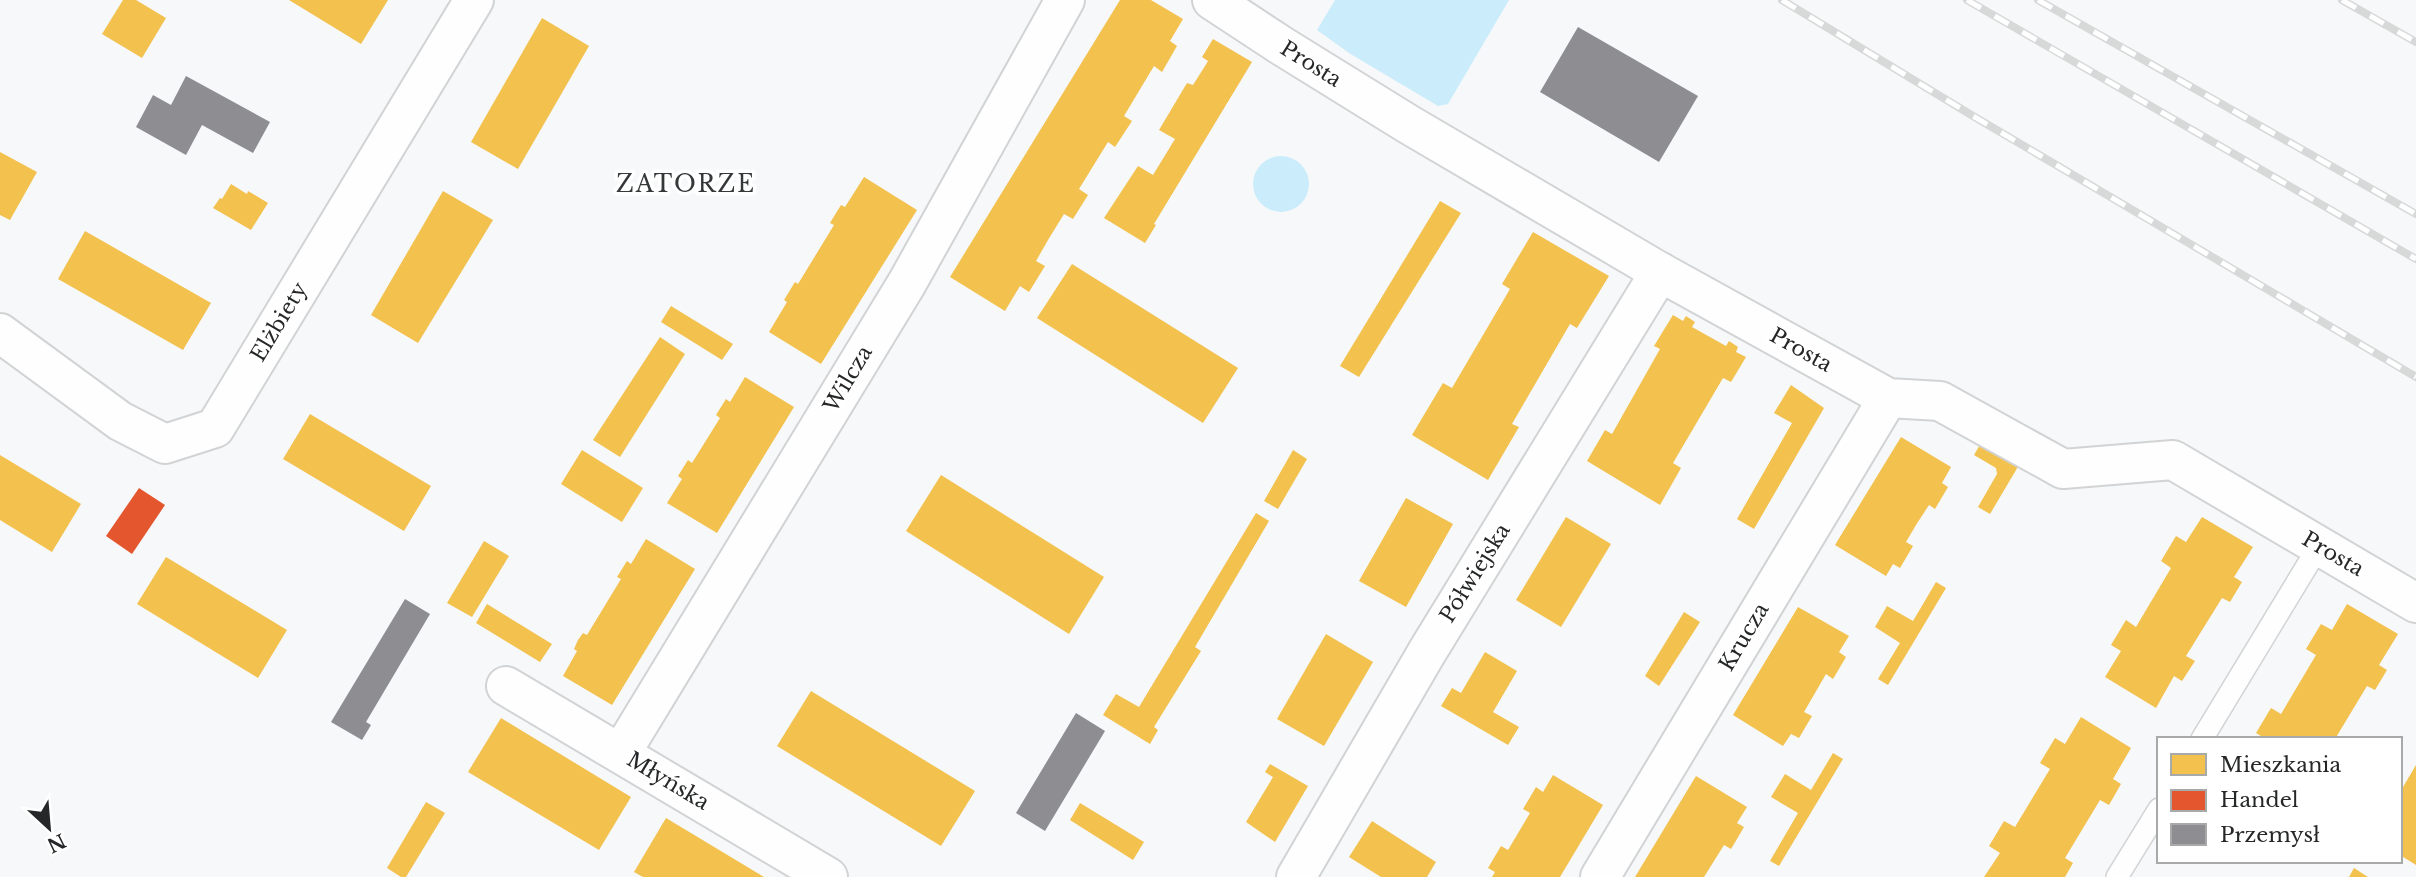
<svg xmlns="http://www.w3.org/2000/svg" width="2416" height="877" font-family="'Libre Baskerville',serif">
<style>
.green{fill:#cbedfb}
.homes{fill:#f2c14e}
.shops{fill:#e4572e}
.industry{fill:#8d8d92}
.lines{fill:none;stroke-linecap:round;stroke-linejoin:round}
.service-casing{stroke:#d1d3d4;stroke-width:24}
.minor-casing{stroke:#d1d3d4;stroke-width:42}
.service{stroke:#fefefe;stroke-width:21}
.minor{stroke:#fefefe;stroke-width:38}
.rail-casing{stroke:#d7d8d8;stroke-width:8}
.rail{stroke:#fff;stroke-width:5;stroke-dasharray:16;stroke-linecap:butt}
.labels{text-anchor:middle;stroke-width:7;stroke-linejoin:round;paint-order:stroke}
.street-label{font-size:21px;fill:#262728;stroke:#fff}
.neighbourhood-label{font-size:23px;letter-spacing:2px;fill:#343839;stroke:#fff}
</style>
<rect width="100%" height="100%" fill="#f6f8fa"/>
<g class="green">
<polygon points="1335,0 1509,0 1448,104 1438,106 1349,53 1317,30"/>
<circle cx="1281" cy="184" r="28"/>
</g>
<g class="homes">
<polygon points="123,0 136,0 166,18 142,58 102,34"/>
<polygon points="289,0 388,0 361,44"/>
<polygon points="1120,0 1151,0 1183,19 1170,41 1177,46 1162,72 1154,66 1124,116 1132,121 1115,147 1108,142 1079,189 1088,195 1073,219 1064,214 1048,240 1036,261 1045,266 1029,292 1020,286 1005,311 950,277"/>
<polygon points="542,18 589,46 518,169 471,142"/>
<polygon points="1213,39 1252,62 1154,224 1156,225 1145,243 1104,218 1138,166 1153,175 1175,139 1159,130 1187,83 1193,85 1205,66 1208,61 1202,57"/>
<polygon points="0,152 37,172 10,220 0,215"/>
<polygon points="864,177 917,210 821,364 769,332 787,302 784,300 795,282 798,284 834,225 830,223 836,213 841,205 845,207"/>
<polygon points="231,184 247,194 248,191 268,203 251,230 213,208 220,198 222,199"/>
<polygon points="443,191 493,220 418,343 371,315"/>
<polygon points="1440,201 1461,213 1359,377 1340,366"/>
<polygon points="85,231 211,303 183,350 58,279"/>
<polygon points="1533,232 1609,276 1577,328 1570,324 1512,424 1519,427 1488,480 1412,435 1443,383 1452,388 1510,289 1502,284"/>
<polygon points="1072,264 1238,368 1203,423 1037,318"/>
<polygon points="671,306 733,344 722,360 661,322"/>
<polygon points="1673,315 1683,321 1686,316 1695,322 1692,327 1726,346 1729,341 1738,347 1736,352 1746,357 1731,382 1723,378 1673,463 1681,468 1660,505 1587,461 1605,430 1612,434 1660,349 1654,346"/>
<polygon points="660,337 685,354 620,457 593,440"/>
<polygon points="745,377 794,407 717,533 667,503 682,479 678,476 688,460 692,463 720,418 716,415 726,399 730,402"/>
<polygon points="1791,385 1824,408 1754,529 1737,519 1792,423 1774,413"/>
<polygon points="310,414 431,486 404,531 283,459"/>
<polygon points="1901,437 1951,467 1942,483 1948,487 1935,509 1929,505 1916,525 1906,542 1913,546 1900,568 1893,564 1886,576 1835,545"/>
<polygon points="1981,443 2019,465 1990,514 1978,507 1997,474 1996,468 1974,455"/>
<polygon points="582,450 643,488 622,522 561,484"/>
<polygon points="1293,450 1307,459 1278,509 1264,501"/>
<polygon points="0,455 81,504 52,552 0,520"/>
<polygon points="941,475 1104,577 1069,634 906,531"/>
<polygon points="1406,498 1453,524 1406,607 1359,581"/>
<polygon points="1256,513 1269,521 1195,647 1201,651 1154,727 1158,730 1150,744 1103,715 1116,694 1139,707"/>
<polygon points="1566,517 1611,544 1561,627 1516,600"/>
<polygon points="2202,517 2253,547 2234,577 2242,582 2230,602 2222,598 2186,656 2195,661 2182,681 2174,676 2156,708 2105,677 2121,651 2111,645 2126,620 2136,627 2171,568 2161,561 2176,536 2186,542"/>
<polygon points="646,539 695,569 612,705 563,676 577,651 574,649 578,640 583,633 587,635 621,579 617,577 627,561 631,564"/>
<polygon points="484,541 509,556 472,617 447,603"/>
<polygon points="166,557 287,630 258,678 137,604"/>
<polygon points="1936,582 1946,588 1888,685 1878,679 1900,643 1875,627 1887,606 1913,621"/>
<polygon points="487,604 552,644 540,662 476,623"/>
<polygon points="2347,604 2398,634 2379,665 2387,670 2375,690 2367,686 2335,739 2266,739 2256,733 2271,708 2281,714 2316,655 2306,649 2321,624 2332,630"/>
<polygon points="1798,607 1849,636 1839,652 1846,657 1833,679 1826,674 1804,712 1812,716 1799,738 1791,734 1783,746 1733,715"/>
<polygon points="1684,612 1700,622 1659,686 1645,676"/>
<polygon points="1326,634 1373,662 1324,746 1277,719"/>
<polygon points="1485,652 1517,671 1493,712 1519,727 1508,745 1441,706 1452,688 1461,693"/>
<polygon points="811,691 975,791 941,846 777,746"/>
<polygon points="2081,717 2131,748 2113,779 2121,784 2109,805 2100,800 2065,858 2073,863 2065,877 1984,877 2000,853 1989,846 2004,821 2015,827 2050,769 2040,763 2055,738 2065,744"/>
<polygon points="501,718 631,797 599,850 468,772"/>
<polygon points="1833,753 1843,759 1779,866 1770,861 1798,813 1771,797 1785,774 1811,790"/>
<polygon points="1270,764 1308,786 1275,842 1246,822 1273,777 1265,772"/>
<polygon points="2416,765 2416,865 2400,855 2400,785 2403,787"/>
<polygon points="1553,775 1603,805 1560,877 1492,877 1495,872 1488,868 1501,846 1508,850 1530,813 1523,809 1529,799 1536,787 1543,792"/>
<polygon points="1696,776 1747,807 1737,823 1744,827 1737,839 1731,849 1724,845 1704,877 1635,877"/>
<polygon points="426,802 445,813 406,877 401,877 387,868"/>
<polygon points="1080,803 1144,842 1133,860 1070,820"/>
<polygon points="666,818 764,877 643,877 634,872"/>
<polygon points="1372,821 1436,862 1427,877 1381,877 1349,857"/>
<polygon points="2354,868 2368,877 2349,877"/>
</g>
<polygon class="shops" points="139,488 165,505 132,554 106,536"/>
<g class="industry">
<polygon points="1578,27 1698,96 1659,162 1540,92"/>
<polygon points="186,76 270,122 253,153 202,125 186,155 136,127 153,95 171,105"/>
<polygon points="405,599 430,614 366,722 371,725 362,740 331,722"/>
<polygon points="1076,713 1105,731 1045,831 1016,813"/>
</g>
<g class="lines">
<g class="service-casing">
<g id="service">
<polyline points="2202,739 2319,546"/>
<polyline points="2117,877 2159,809"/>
</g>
</g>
<g class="minor-casing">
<g id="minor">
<polyline points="1212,0 1282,46 1408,124 1660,272 1888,398 1940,401 2063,469 2173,460 2416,603"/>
<polyline points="0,333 120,421 165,444 215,428 474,0"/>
<polyline points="506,686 828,877"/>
<polyline points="621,753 907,283 1065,0"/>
<polyline points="1296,877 1427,652 1660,272"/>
<polyline points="1600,877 1888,398"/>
</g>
</g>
<use href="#service" class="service"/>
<use href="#minor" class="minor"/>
<g class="rail-casing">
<g id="rail">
<polyline points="1782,0 1973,116 2416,377"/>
<polyline points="1967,0 2416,259"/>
<polyline points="2038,0 2416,214"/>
<polyline points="2342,0 2416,42"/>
</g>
</g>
<use href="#rail" class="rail"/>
</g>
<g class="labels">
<g class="street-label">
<text transform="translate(1311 64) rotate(32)" y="7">Prosta</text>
<text transform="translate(279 322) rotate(-59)" y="7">Elżbiety</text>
<text transform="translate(1801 350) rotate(29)" y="7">Prosta</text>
<text transform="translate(848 379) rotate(-59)" y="7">Wilcza</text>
<text transform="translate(2333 554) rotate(30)" y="7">Prosta</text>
<text transform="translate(1475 573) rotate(-58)" y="7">Półwiejska</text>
<text transform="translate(1744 637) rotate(-59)" y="7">Krucza</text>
<text transform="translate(668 781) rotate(31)" y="7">Młyńska</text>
</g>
<g class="neighbourhood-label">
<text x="686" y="192">ZATORZE</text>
</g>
</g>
<rect x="2157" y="737" width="245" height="126" fill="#ffffff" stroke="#a8a9a9" stroke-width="2"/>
<rect x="2171" y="754" width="35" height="21" fill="#f2c14e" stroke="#a8a9a9" stroke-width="2"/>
<text x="2220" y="772" font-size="21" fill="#262728">Mieszkania</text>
<rect x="2171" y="790" width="35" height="21" fill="#e4572e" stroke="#a8a9a9" stroke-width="2"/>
<text x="2220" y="807" font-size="21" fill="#262728">Handel</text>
<rect x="2171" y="824" width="35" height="21" fill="#8d8d92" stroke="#a8a9a9" stroke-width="2"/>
<text x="2220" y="842" font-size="21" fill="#262728">Przemysł</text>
<g transform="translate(49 828) rotate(154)" stroke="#ffffff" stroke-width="5" paint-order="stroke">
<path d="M0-5L12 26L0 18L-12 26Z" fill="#262728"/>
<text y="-10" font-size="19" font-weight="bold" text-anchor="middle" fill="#262728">N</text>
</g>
</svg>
